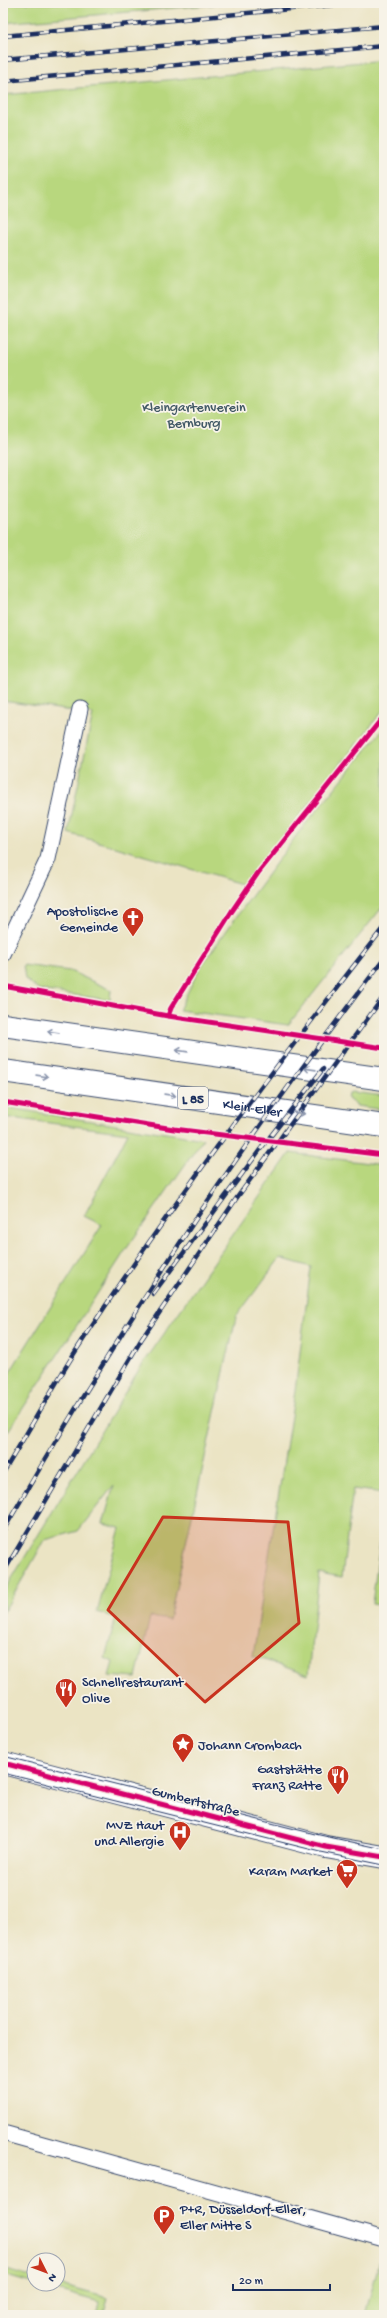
<svg xmlns="http://www.w3.org/2000/svg" width="387" height="2318" font-family="'Gochi Hand',sans-serif">
<style>
.green{fill:#b8d77e;stroke:#6a836e}
.lines{fill:none;stroke-linecap:round;stroke-linejoin:round}
.lane-casing{stroke:#3a4a6d;stroke-width:17}
.street-casing{stroke:#3a4a6d;stroke-width:24}
.primary-casing{stroke:#3a4a6d;stroke-width:24}
.lane{stroke:#fff;stroke-width:15}
.street{stroke:#fff;stroke-width:22}
.primary{stroke:#fff;stroke-width:22}
.tram{stroke:#1b2f5e;stroke-width:1}
.rail-casing{stroke:#1b2f5e;stroke-width:4.5}
.rail{stroke:#f7f3e8;stroke-width:3;stroke-dasharray:9;stroke-linecap:butt}
.cycleway-casing{stroke:#f7f3e8;stroke-width:8}
.cycleway{stroke:#d6006c;stroke-width:5}
.oneway{stroke:#8d97ae}
.marked{fill:#c8321e;fill-opacity:0.2;stroke:#c8321e;stroke-width:3;stroke-linejoin:round}
.labels{text-anchor:middle;stroke-width:3.5;stroke-linejoin:round;paint-order:stroke}
.shield{fill:#f7f3e8;stroke:#5d6a87;stroke-width:1}
.shield-label{font-size:13px;font-weight:bold;fill:#1b2f5e}
.park-label{font-size:14px;fill:#425966;stroke:#f7f3e8}
.poi-label{font-size:14px;fill:#1b2f5e;stroke:#f7f3e8;text-anchor:end}
.street-label{font-size:14px;fill:#1b2f5e;stroke:#f7f3e8}
</style>
<rect width="100%" height="100%" fill="#f7f3e8"/>
<filter id="ink" filterUnits="userSpaceOnUse"><feTurbulence type="fractalNoise" baseFrequency=".025" numOctaves="2"/><feDisplacementMap in="SourceGraphic" scale="8" xChannelSelector="R" yChannelSelector="G"/><feConvolveMatrix kernelMatrix="1 2 1 2 8 2 1 2 1" color-interpolation-filters="sRGB"/></filter>
<filter id="wash" filterUnits="userSpaceOnUse"><feTurbulence type="fractalNoise" baseFrequency=".012" numOctaves="4" result="noise"/><feDisplacementMap in="SourceGraphic" scale="16" xChannelSelector="R" yChannelSelector="G"/><feGaussianBlur stdDeviation="0.9" result="paint"/><feColorMatrix in="noise" values="0 0 0 0 0 0 0 0 0 0 0 0 0 0 0 0 0 1.4 0 .05"/><feComposite in="paint" operator="in"/></filter>
<g filter="url(#wash)">
<rect width="100%" height="100%" fill="#ebe4c4"/>
<g class="green">
<polygon points="3,3 233,3 3,23"/>
<polygon points="384,60 384,709 245,885 68,833 93,714 3,701 3,95"/>
<polygon points="384,728 384,905 288,1025 179,1010 199,969 237,916 299,832"/>
<polygon points="23,965 70,971 111,990 110,1000 39,990 25,979"/>
<polygon points="352,1092 384,1096 384,1110 357,1106 348,1099 349,1093"/>
<polygon points="3,1107 203,1139 127,1248 3,1439 3,1383 102,1225 84,1216 128,1133 3,1117"/>
<polygon points="290,1153 384,1165 384,1493 353,1489 342,1577 319,1573 308,1675 253,1656 295,1391 311,1267 280,1258 236,1317 169,1620 150,1617 136,1678 109,1676 113,1662 105,1658 116,1618 97,1612 120,1528 103,1524 114,1485 78,1531 45,1540 3,1613 3,1593 138,1371"/>
<polygon points="384,1512 384,1606 372,1604"/>
<polygon points="382,2252 384,2253 384,2315 365,2315"/>
<polygon points="3,2269 34,2278 34,2284 3,2275"/>
<polygon points="35,2284 56,2284 108,2298 103,2315 96,2315 99,2302"/>
</g>
</g>
<g filter="url(#ink)">
<g class="lines">
<g class="lane-casing">
<g id="lane">
<polyline points="3,954 48,859 80,709"/>
<polyline points="3,2133 384,2239"/>
</g>
</g>
<g class="street-casing">
<polyline id="street" points="3,1763 326,1847 384,1857"/>
</g>
<g class="primary-casing">
<g id="primary">
<polyline points="3,1025 384,1079"/>
<path id="s1" d="M3 1071 384 1126"/>
</g>
</g>
<use href="#lane" class="lane"/>
<use href="#street" class="street"/>
<use href="#primary" class="primary"/>
<g class="tram">
<polyline points="3,1756 315,1834 384,1849"/>
<polyline points="3,1773 321,1852 384,1865"/>
</g>
<g class="rail-casing">
<g id="rail">
<polyline points="3,36 354,3"/>
<polyline points="3,60 384,26"/>
<polyline points="3,81 384,46"/>
<polyline points="153,1294 262,1147 323,1069"/>
<path d="M3 1473C28 1432 51 1390 77 1349 172 1203 277 1064 384 927"/>
<path d="M3 1531C66 1422 132 1315 201 1211 259 1125 321 1041 384 959"/>
<polyline points="3,1573 141,1340 236,1199 384,996"/>
</g>
</g>
<use href="#rail" class="rail"/>
<g class="cycleway-casing">
<g id="cycleway">
<polyline points="3,986 168,1016 384,1048"/>
<polyline points="168,1016 171,1008 232,911 258,873 384,716"/>
<polyline points="3,1102 174,1129 384,1155"/>
<polyline points="3,1763 326,1847 384,1857"/>
</g>
</g>
<use href="#cycleway" class="cycleway"/>
</g>
<defs><path id="oneway-shaft" d="M-6 0H5M1.5-3L5.5 0L1.5 3" fill="none" stroke-width="1.6" stroke-linecap="round" stroke-linejoin="round"/></defs>
<g class="oneway">
<use href="#oneway-shaft" transform="translate(53 1032) rotate(-172)"/>
<use href="#oneway-shaft" transform="translate(182 1051) rotate(-172)"/>
<use href="#oneway-shaft" transform="translate(310 1069) rotate(-172)"/>
<use href="#oneway-shaft" transform="translate(42 1076) rotate(8)"/>
<use href="#oneway-shaft" transform="translate(170 1095) rotate(8)"/>
<use href="#oneway-shaft" transform="translate(299 1113) rotate(8)"/>
</g>
</g>
<path class="marked" d="M163 1517 288 1522 299 1623 205 1702 108 1610Z"/>
<defs>
<g id="church-pin" transform="scale(1.15)"><path d="M0 17L-7.5 6A9.5 9.5 0 1 1 7.5 6Z" fill="#c8321e" stroke="#f7f3e8"/><path d="M-1.2-6h2.4v3.5h3.3v2.4h-3.3V6h-2.4V-.1h-3.3v-2.4h3.3Z" fill="#fff"/></g>
<g id="restaurant-pin" transform="scale(1.15)"><path d="M0 17L-7.5 6A9.5 9.5 0 1 1 7.5 6Z" fill="#c8321e" stroke="#f7f3e8"/><path d="M-5-6h1v4h1v-4h1v4h1v-4h1v5L-1.5 .5V6h-2V.5L-5-1ZM5-6V6H3V1.5H1.5Q1.5-4 5-6Z" fill="#fff"/></g>
<g id="sight-pin" transform="scale(1.15)"><path d="M0 17L-7.5 6A9.5 9.5 0 1 1 7.5 6Z" fill="#c8321e" stroke="#f7f3e8"/><path d="M0-6L1.8-2.2L6-1.7L2.9 1.2L3.7 5.4L0 3.3L-3.7 5.4L-2.9 1.2L-6-1.7L-1.8-2.2Z" fill="#fff"/></g>
<g id="hospital-pin" transform="scale(1.15)"><path d="M0 17L-7.5 6A9.5 9.5 0 1 1 7.5 6Z" fill="#c8321e" stroke="#f7f3e8"/><path d="M-5-5h3v3.5h4V-5h3V5h-3V1.5h-4V5h-3Z" fill="#fff"/></g>
<g id="supermarket-pin" transform="scale(1.15)"><path d="M0 17L-7.5 6A9.5 9.5 0 1 1 7.5 6Z" fill="#c8321e" stroke="#f7f3e8"/><path d="M-6-5.5h2.5l.6 2H6L4.5 2H-2.5L-4.4-4H-6ZM-1.5 3.2a1.3 1.3 0 1 0 .1 0ZM3 3.2a1.3 1.3 0 1 0 .1 0Z" fill="#fff"/></g>
<g id="parking-pin" transform="scale(1.15)"><path d="M0 17L-7.5 6A9.5 9.5 0 1 1 7.5 6Z" fill="#c8321e" stroke="#f7f3e8"/><path d="M-3.5-5.5H1a3.5 3.5 0 0 1 0 7H-1V5.5H-3.5ZM-1-3.4V-.6H.8a1.4 1.4 0 0 0 0-2.8Z" fill="#fff"/></g>
</defs>
<g fill-rule="evenodd">
<use href="#church-pin" x="133" y="918"/>
<use href="#restaurant-pin" x="66" y="1689"/>
<use href="#sight-pin" x="183" y="1744"/>
<use href="#restaurant-pin" x="338" y="1776"/>
<use href="#hospital-pin" x="180" y="1832"/>
<use href="#supermarket-pin" x="347" y="1870"/>
<use href="#parking-pin" x="164" y="2216"/>
</g>
<g class="labels">
<rect class="shield" x="178" y="1087" width="30" height="22" rx="3"/>
<g class="shield-label">
<text x="193" y="1103">L 85</text>
</g>
<g class="park-label">
<text x="194" y="411">Kleingartenverein<tspan x="194" dy="16">Bernburg</tspan></text>
</g>
<g class="poi-label">
<text x="118" y="915">Apostolische<tspan x="118" dy="16">Gemeinde</tspan></text>
<text x="82" y="1686" text-anchor="start">Schnellrestaurant<tspan x="82" dy="16">Olive</tspan></text>
<text x="198" y="1749" text-anchor="start">Johann Crombach</text>
<text x="322" y="1773">Gaststätte<tspan x="322" dy="16">Franz Ratte</tspan></text>
<text x="164" y="1829">MVZ Haut<tspan x="164" dy="16">und Allergie</tspan></text>
<text x="332" y="1875">Karam Market</text>
<text x="180" y="2213" text-anchor="start">P+R, Düsseldorf-Eller,<tspan x="180" dy="16">Eller Mitte S</tspan></text>
</g>
<g class="street-label">
<text dy="5" stroke="none"><textPath href="#s1" startOffset="252">Klein-Eller</textPath></text>
<text transform="translate(196 1800) rotate(14)" y="5">Gumbertstraße</text>
</g>
</g>
<rect width="387" height="2318" fill="none" stroke="#f7f3e8" stroke-width="16"/>
<g transform="translate(46 2272) rotate(132)"><circle r="19" fill="#f7f3e8" stroke="#9fa5b1"/>
<path d="M0-3L7 15L0 10L-7 15Z" fill="#c8321e"/>
<text y="-6" font-size="11" font-weight="bold" text-anchor="middle" fill="#1b2f5e">N</text>
</g>
<path d="M233 2284v6h97v-6" fill="none" stroke="#1b2f5e" stroke-width="2"/>
<text x="239" y="2284" font-size="12" fill="#1b2f5e" stroke="#f7f3e8" stroke-width="3" paint-order="stroke">20 m</text>
</svg>
